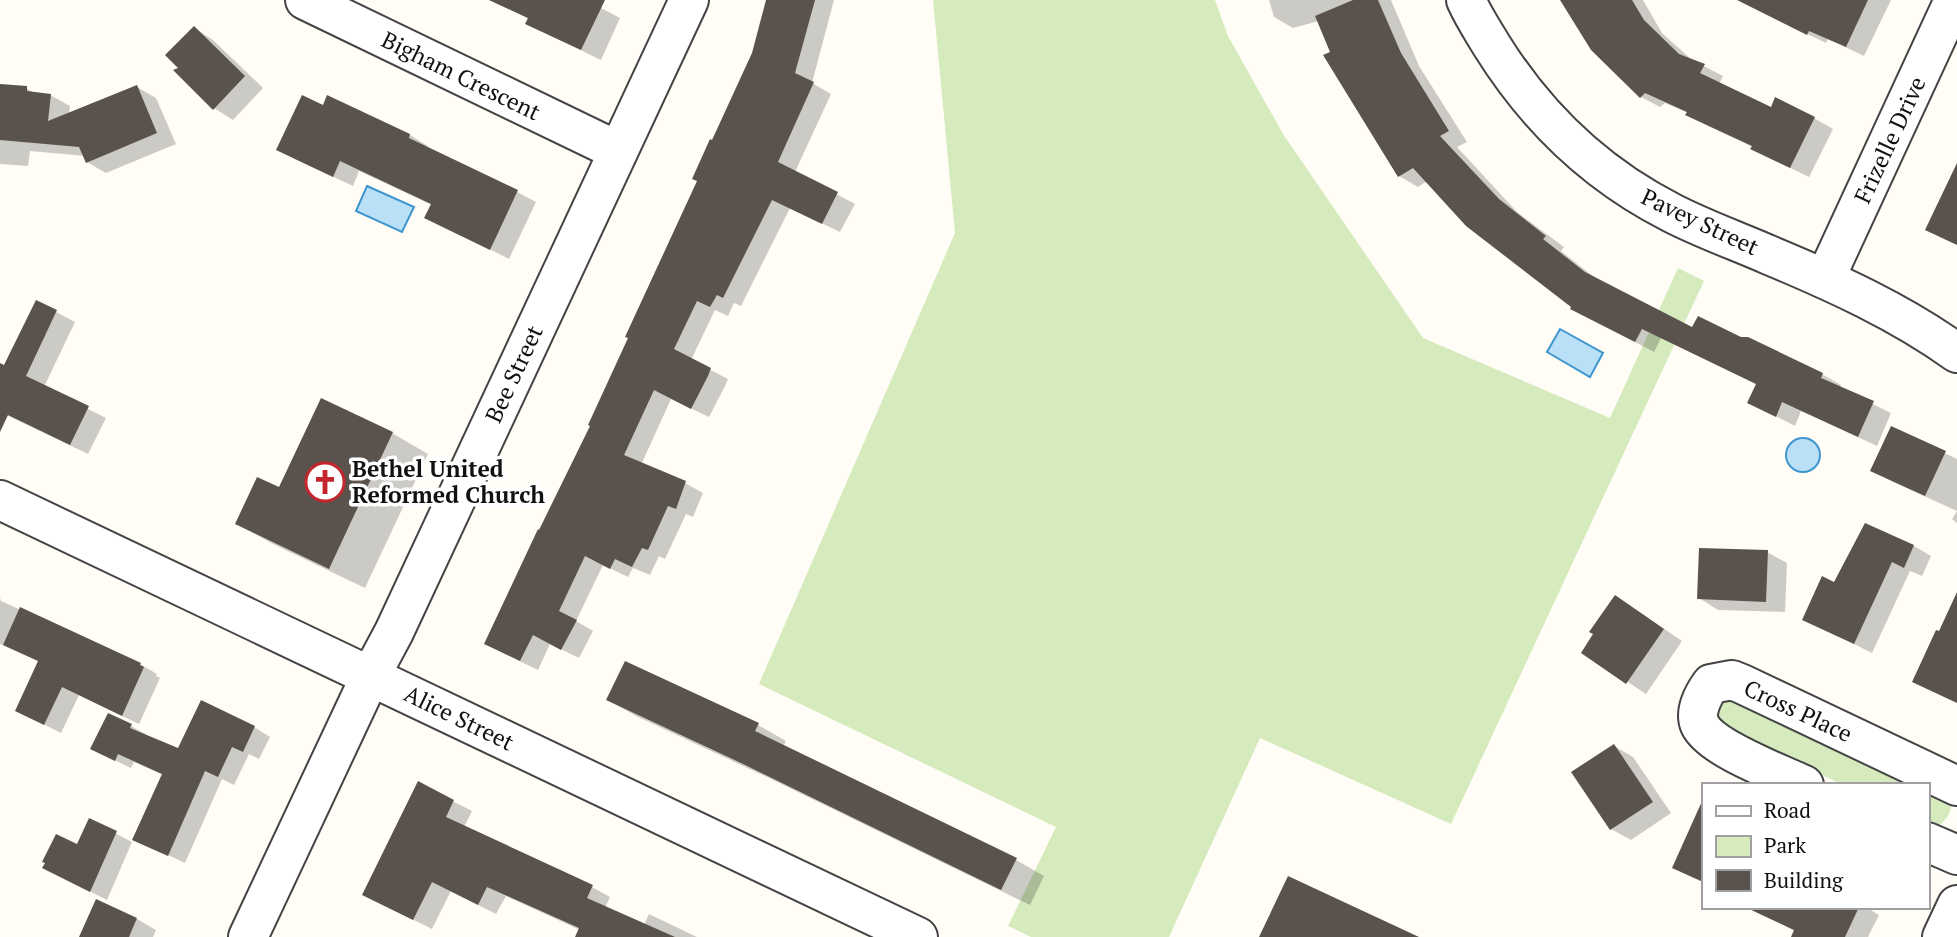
<svg xmlns="http://www.w3.org/2000/svg" width="1957" height="937" font-family="'PT Serif',serif">
<style>
.green{fill:#d5ebbd}
.water{fill:#b9e0f7;stroke:#3f96cf;stroke-width:2}
.shadow{fill:#0003}
.building{fill:#5a524d}
.lines{fill:none;stroke-linecap:round;stroke-linejoin:round}
.minor-casing{stroke:#444;stroke-width:42}
.minor{stroke:#fff;stroke-width:38}
.labels{text-anchor:middle;stroke-width:7;stroke-linejoin:round;paint-order:stroke}
.street-label{font-size:23px;fill:#111;stroke:#fff}
.poi-label{font-size:23px;font-weight:bold;fill:#111;stroke:#fff;text-anchor:start}
</style>
<rect width="100%" height="100%" fill="#fffdf5"/>
<g class="green">
<polygon points="933,0 1215,0 1228,36 1283,134 1423,338 1610,418 1678,268 1704,281 1451,824 1260,738 1169,937 1031,937 1008,926 1056,827 759,684 955,233"/>
<path d="M1730 695 1741 697 1942 791C1955 801 1953 813 1941 824H1927V785H1843L1728 730C1713 717 1712 707 1730 695Z"/>
</g>
<g class="water">
<polygon points="367,186 414,207 402,232 356,211"/>
<polygon points="1560,329 1603,353 1590,377 1547,352"/>
<circle cx="1803" cy="455" r="17"/>
</g>
<g class="shadow">
<polygon points="489,0 586,0 620,18 601,60 547,34 528,23 529,19"/>
<polygon points="768,0 834,0 812,83 831,94 795,172 855,204 840,232 790,208 741,306 734,303 728,316 715,310 691,360 728,379 725,386 709,417 671,399 641,465 685,483 703,493 693,517 686,514 665,559 659,556 650,575 633,568 628,577 603,565 576,621 593,631 579,658 550,644 538,670 503,653 592,425 699,181 713,143 754,54"/>
<polygon points="1269,0 1391,0 1419,66 1467,142 1457,147 1517,212 1564,247 1561,251 1599,281 1693,329 1822,374 1841,385 1840,388 1891,413 1877,446 1801,411 1795,426 1750,403 1758,385 1661,338 1654,352 1591,319 1573,307 1427,181 1418,187 1399,176 1333,53 1319,21 1293,28 1274,17"/>
<polygon points="1562,0 1643,0 1662,33 1692,60 1723,76 1719,84 1772,110 1814,118 1833,129 1809,177 1772,159 1753,147 1706,125 1687,114 1688,113 1665,103 1660,107 1641,97"/>
<polygon points="1794,0 1891,0 1864,56 1828,39 1826,43 1801,31"/>
<polygon points="194,28 213,40 263,88 233,120 214,108 182,68"/>
<polygon points="0,86 26,88 36,94 50,95 70,106 69,115 137,87 156,98 176,144 106,173 87,162 85,156 30,151 28,166 0,164"/>
<polygon points="328,97 410,135 428,146 427,149 517,192 536,202 509,259 426,217 432,205 359,171 353,186 297,160 278,149 323,107"/>
<polygon points="37,302 75,322 44,387 106,418 88,454 0,412 0,367 5,369"/>
<polygon points="1892,428 1957,459 1957,511 1891,481 1873,471"/>
<polygon points="392,433 428,454 365,588 273,544 237,524 280,489"/>
<polygon points="1957,511 1957,523 1952,519"/>
<polygon points="1866,526 1914,546 1931,556 1922,576 1910,571 1872,653 1804,619 1835,584"/>
<polygon points="1767,552 1787,563 1785,612 1718,610 1699,598"/>
<polygon points="0,598 1,601 140,664 157,674 156,676 160,678 139,724 79,695 61,733 17,711 40,662 0,644"/>
<polygon points="1635,609 1682,641 1646,694 1583,652"/>
<polygon points="608,700 758,725 786,741 783,747 1016,860 1044,876 1030,905 771,779 636,716"/>
<polygon points="131,726 147,735 146,737 178,750 254,727 270,737 259,759 249,754 234,785 222,779 185,863 134,839 163,775 134,762 131,768 108,757"/>
<polygon points="1614,746 1633,757 1671,813 1631,840 1611,829"/>
<polygon points="419,784 472,811 464,827 592,887 610,897 605,908 644,925 649,914 697,937 577,937 580,930 506,896 496,914 451,891 432,929 382,904"/>
<polygon points="90,820 132,842 107,900 60,876 78,846"/>
<polygon points="97,901 137,919 156,930 153,937 81,937"/>
<polygon points="1756,907 1866,907 1879,915 1868,937 1793,937 1795,931 1754,910"/>
</g>
<g class="building">
<polygon points="489,0 605,0 581,50 525,24 528,18"/>
<polygon points="766,0 815,0 795,73 814,82 778,162 838,192 822,224 772,200 723,298 717,295 710,307 697,301 674,349 711,368 708,376 691,409 654,390 624,455 686,481 676,509 668,506 648,550 642,548 632,567 615,559 610,569 585,556 559,611 577,620 561,650 533,635 520,661 484,644 538,529 539,530 590,426 588,425 628,338 625,337 697,181 692,179 710,139 712,140 752,53"/>
<polygon points="1353,0 1378,0 1401,53 1449,131 1440,136 1499,199 1546,236 1543,239 1585,272 1692,327 1698,316 1741,337 1748,337 1823,373 1821,378 1874,401 1858,437 1782,402 1776,417 1747,403 1756,384 1642,329 1635,342 1570,309 1571,307 1466,226 1413,168 1398,177 1323,55 1330,52 1315,16"/>
<polygon points="1560,0 1632,0 1644,20 1679,54 1705,64 1700,73 1771,107 1775,97 1815,117 1790,168 1750,149 1752,146 1685,115 1687,112 1645,93 1640,98 1591,50"/>
<polygon points="1737,0 1868,0 1846,47 1809,31 1807,35"/>
<polygon points="194,26 245,76 213,110 173,70 178,68 165,55"/>
<polygon points="0,84 27,86 27,91 51,94 48,121 137,85 157,133 86,163 79,147 0,140"/>
<polygon points="302,95 323,105 327,95 410,134 409,138 518,190 490,250 424,218 431,204 340,161 333,177 276,150"/>
<polygon points="1957,163 1957,245 1925,230"/>
<polygon points="36,300 57,310 26,376 89,406 70,445 8,415 0,432 0,363 4,365"/>
<polygon points="321,398 393,432 329,569 235,524 257,477 279,487"/>
<polygon points="1891,426 1946,451 1925,496 1870,471"/>
<polygon points="1865,523 1914,545 1904,568 1892,562 1854,644 1802,620 1822,576 1834,582"/>
<polygon points="1699,548 1768,550 1766,602 1697,599"/>
<polygon points="1957,592 1957,703 1912,682 1936,630 1939,631"/>
<polygon points="1615,595 1664,629 1626,684 1581,653 1593,634 1589,632"/>
<polygon points="20,607 141,663 140,665 144,667 122,716 62,687 44,725 15,711 38,661 3,645"/>
<polygon points="625,661 759,723 755,731 1017,858 1001,890 741,763 606,700"/>
<polygon points="201,700 255,726 243,752 232,747 218,777 205,771 168,856 132,840 162,774 118,754 115,761 90,749 108,713 132,724 130,728 178,748"/>
<polygon points="1614,744 1653,802 1610,830 1571,772"/>
<polygon points="418,781 454,800 446,817 593,885 587,898 675,937 575,937 579,928 487,887 478,905 432,882 413,920 362,895"/>
<polygon points="1703,799 1703,882 1672,868"/>
<polygon points="89,818 117,831 90,892 42,868 45,863 42,862 56,834 77,844"/>
<polygon points="1288,876 1419,937 1259,937"/>
<polygon points="96,899 137,918 129,937 79,937"/>
<polygon points="1745,907 1859,907 1845,937 1791,937 1794,930"/>
</g>
<g class="lines">
<g class="minor-casing">
<g id="minor">
<polyline points="305,0 618,151"/>
<path d="M1466 0C1473 16 1483 31 1492 46 1537 118 1595 174 1672 213 1703 229 1737 241 1769 255 1834 282 1900 312 1957 353"/>
<polyline points="1825,279 1954,0"/>
<polyline points="0,500 918,937"/>
<path d="M1804 785C1779 773 1712 749 1700 725 1694 712 1703 695 1711 684L1732 680 1742 684 1957 786"/>
<polyline points="1927,842 1957,855"/>
<polyline points="248,937 371,675 394,632 689,0"/>
<polyline points="1942,937 1957,905"/>
</g>
</g>
<use href="#minor" class="minor"/>
</g>
<defs>
<g id="church-ring" transform="scale(2.0125)"><circle r="9.5" fill="#fff" stroke="#c4262e" stroke-width="1.5"/><path d="M-1.2-6h2.4v3.5h3.3v2.4h-3.3V6h-2.4V-.1h-3.3v-2.4h3.3Z" fill="#c4262e"/></g>
</defs>
<g fill-rule="evenodd">
<use href="#church-ring" x="325" y="482"/>
</g>
<g class="labels">
<g class="street-label">
<text transform="translate(461 76) rotate(26)" y="8">Bigham Crescent</text>
<text transform="translate(1890 140) rotate(-65)" y="8">Frizelle Drive</text>
<text transform="translate(1700 222) rotate(25)" y="8">Pavey Street</text>
<text transform="translate(514 374) rotate(-65)" y="8">Bee Street</text>
<text transform="translate(1798 711) rotate(25)" y="8">Cross Place</text>
<text transform="translate(459 718) rotate(26)" y="8">Alice Street</text>
</g>
<g class="poi-label">
<text x="352" y="477">Bethel United<tspan x="352" dy="26">Reformed Church</tspan></text>
</g>
</g>
<rect x="1702" y="783" width="228" height="126" fill="#ffffff" stroke="#a0a0a0" stroke-width="2"/>
<rect x="1716" y="806" width="35" height="10" fill="#ffffff" stroke="#a0a0a0" stroke-width="2"/>
<text x="1764" y="818" font-size="21" fill="#111111">Road</text>
<rect x="1716" y="836" width="35" height="21" fill="#d5ebbd" stroke="#a0a0a0" stroke-width="2"/>
<text x="1764" y="853" font-size="21" fill="#111111">Park</text>
<rect x="1716" y="870" width="35" height="21" fill="#5a524d" stroke="#a0a0a0" stroke-width="2"/>
<text x="1764" y="888" font-size="21" fill="#111111">Building</text>
</svg>
